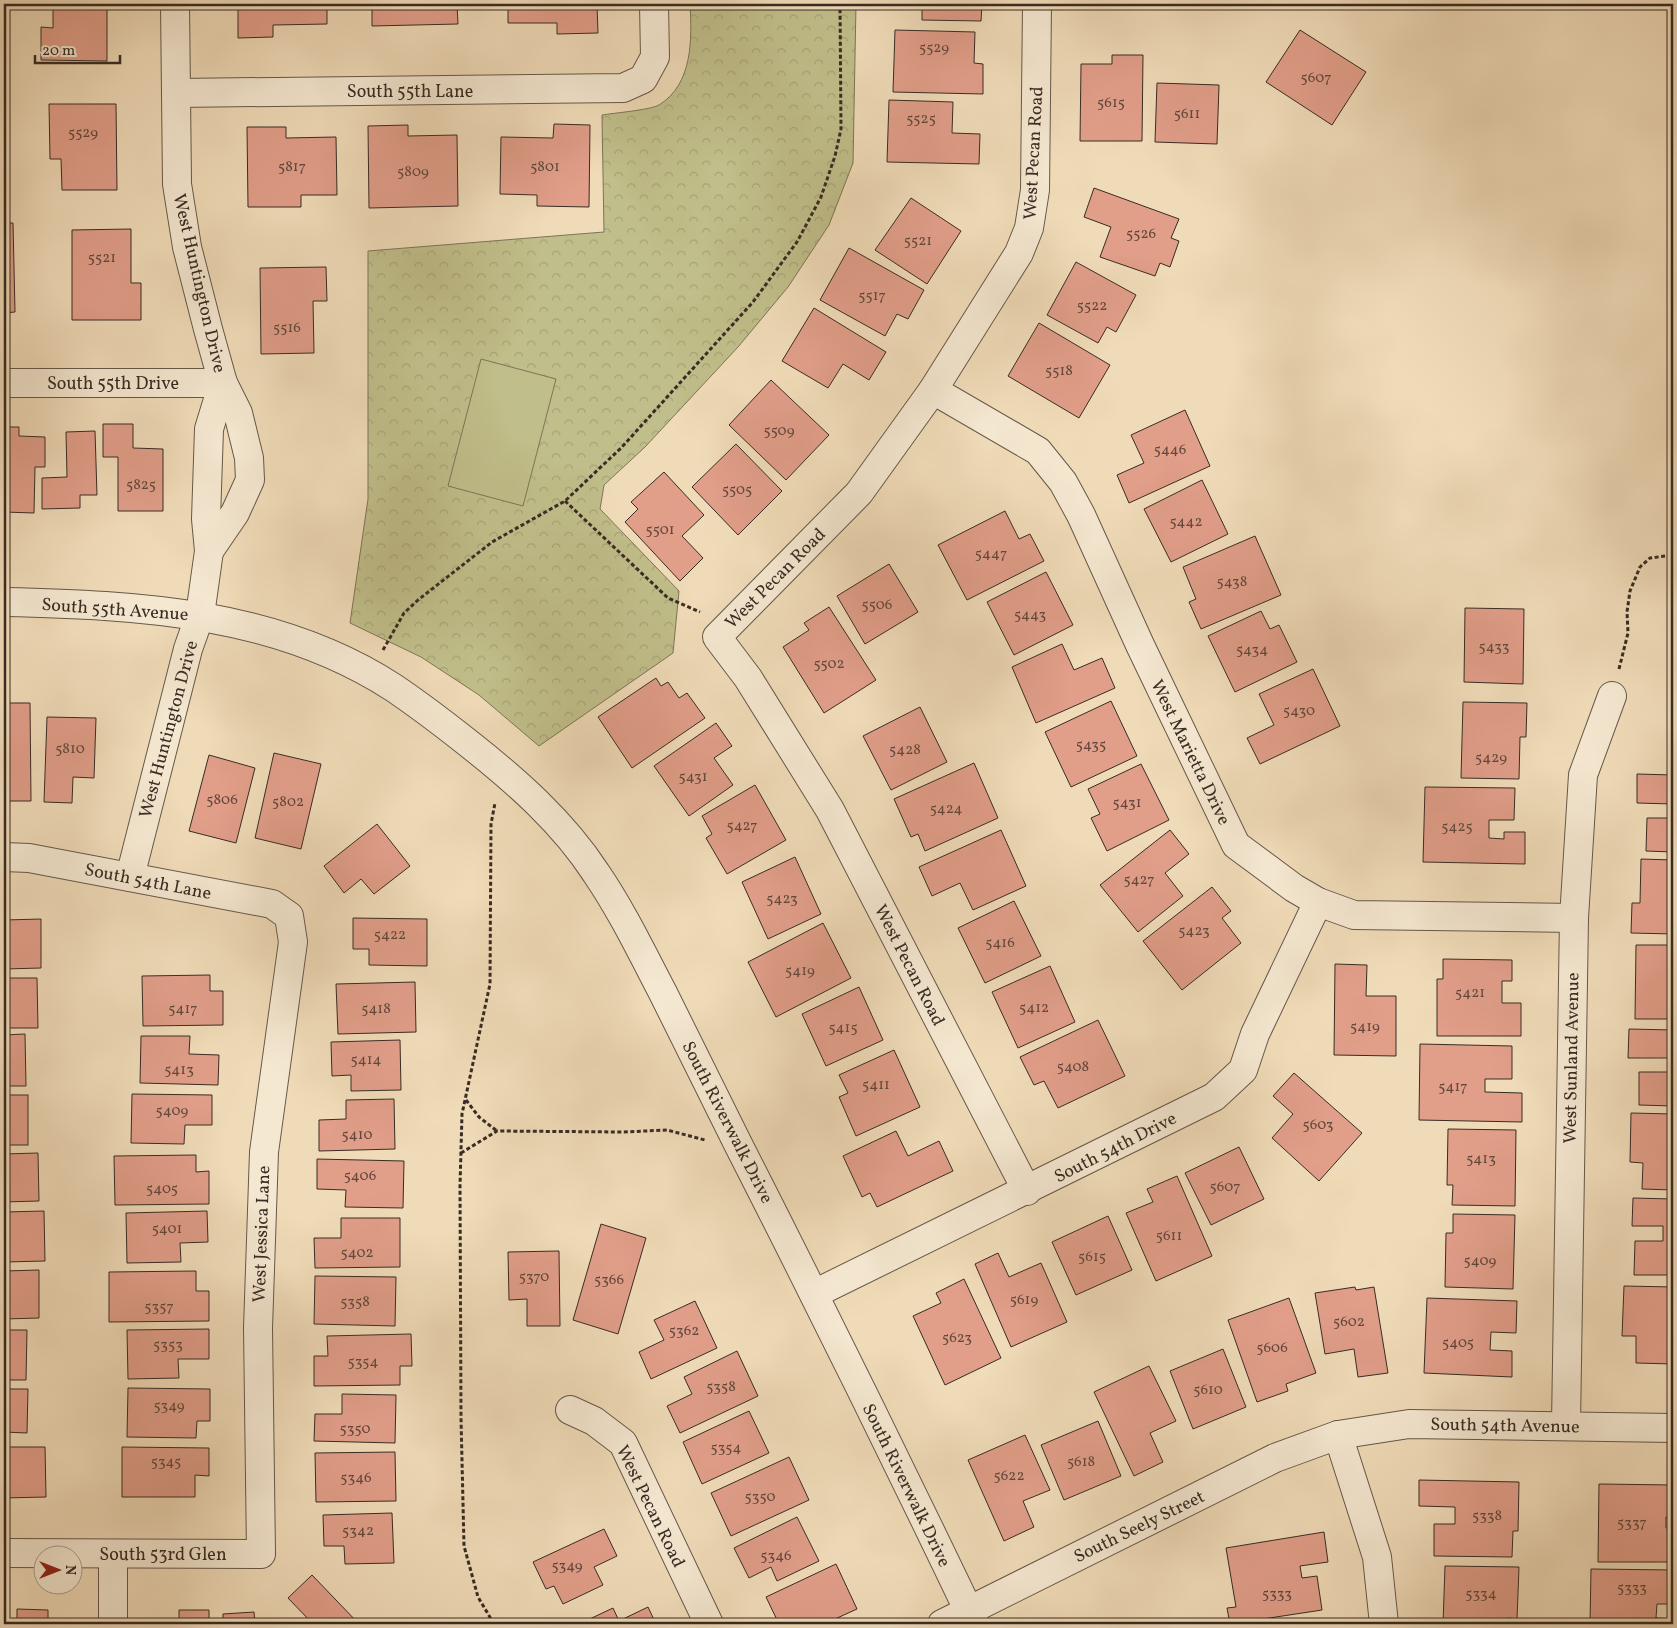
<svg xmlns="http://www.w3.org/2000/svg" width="1677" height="1628" viewBox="0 0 1677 1628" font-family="Vollkorn,serif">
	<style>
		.park { fill: url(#park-crowns); stroke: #7c7557 }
		.garden { fill: #c0be8a; stroke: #7c7557 }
		.building { fill: #e19e89; stroke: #382c24 }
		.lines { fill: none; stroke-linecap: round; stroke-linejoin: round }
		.minor-casing { stroke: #665849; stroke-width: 30 }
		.path { stroke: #382c24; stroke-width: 3; stroke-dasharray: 4 2.5; stroke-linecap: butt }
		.minor { stroke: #f5e8d1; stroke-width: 28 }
		.labels { text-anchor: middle; stroke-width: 5; stroke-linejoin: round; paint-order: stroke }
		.number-label { font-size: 15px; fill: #62483d }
		.street-label { font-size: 18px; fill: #382c24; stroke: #f5e8d1 }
	</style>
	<defs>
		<pattern id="park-crowns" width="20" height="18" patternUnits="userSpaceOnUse" patternTransform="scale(1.25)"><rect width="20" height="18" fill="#c0be8a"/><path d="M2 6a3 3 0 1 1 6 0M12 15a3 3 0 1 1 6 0" fill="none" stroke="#a6a377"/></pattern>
	</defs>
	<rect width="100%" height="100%" fill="#f0dbb8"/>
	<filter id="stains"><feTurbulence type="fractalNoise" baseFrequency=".004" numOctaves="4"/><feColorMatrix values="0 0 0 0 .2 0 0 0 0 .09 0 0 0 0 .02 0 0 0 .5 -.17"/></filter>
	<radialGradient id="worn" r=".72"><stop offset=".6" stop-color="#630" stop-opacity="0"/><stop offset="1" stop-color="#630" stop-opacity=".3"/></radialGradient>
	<path class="park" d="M 690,4 L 856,4 L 853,163 L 829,225 L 788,287 L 738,347 L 645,447 L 604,485 L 600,509 L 679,591 L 673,653 L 539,746 L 479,695 L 421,657 L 350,623 L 368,499 L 368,251 L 604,232 L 602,115 C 614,113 650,110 659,105 C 693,84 692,39 690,4 Z"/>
	<polygon class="garden" points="481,359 556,379 523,506 448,486"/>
	<g class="building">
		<polygon points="53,4 107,4 107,61 41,60 41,27 53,28"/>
		<polygon points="238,4 327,4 327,24 273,25 273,37 238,38"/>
		<polygon points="372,4 457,4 458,24 372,26"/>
		<polygon points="508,4 597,4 598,33 557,34 557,23 508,23"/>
		<polygon points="922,4 982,4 981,21 922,20"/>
		<polygon points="895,30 975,32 974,63 983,64 983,94 893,92"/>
		<polygon points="1300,30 1366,72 1332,125 1266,82"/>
		<polygon points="1112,55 1143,55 1142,141 1080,141 1081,64 1112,64"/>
		<polygon points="1157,83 1219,85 1217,144 1155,142"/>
		<polygon points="889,100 953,102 952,133 980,134 979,164 887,162"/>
		<polygon points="49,104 116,104 117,190 62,190 61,159 50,159"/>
		<polygon points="4,105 6,139 4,139"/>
		<polygon points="554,124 590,125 589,207 537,206 537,195 500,194 501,137 553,138"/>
		<polygon points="408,125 408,136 457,135 458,206 369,208 368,126"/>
		<polygon points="247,127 286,127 286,138 336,137 337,195 301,195 301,207 248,207"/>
		<polygon points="1094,188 1179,219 1171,238 1179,241 1170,267 1160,263 1155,276 1100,257 1111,227 1084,217"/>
		<polygon points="911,198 961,231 927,284 875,250"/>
		<polygon points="4,223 13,223 15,312 4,313"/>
		<polygon points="131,229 131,283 141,283 141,320 72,320 72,230"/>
		<polygon points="849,248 924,290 908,319 897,314 885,336 820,300"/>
		<polygon points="1076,262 1136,295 1116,332 1107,327 1098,343 1047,315"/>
		<polygon points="326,267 327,301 313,301 314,353 261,354 260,268"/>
		<polygon points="814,308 886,352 869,380 843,364 828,388 782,361"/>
		<polygon points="1039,323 1110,365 1079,418 1008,376"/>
		<polygon points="771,380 829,435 786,480 729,425"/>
		<polygon points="1185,410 1210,466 1129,503 1117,475 1144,463 1131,435"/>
		<polygon points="103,424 133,424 133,448 163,449 163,511 118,511 118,457 103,457"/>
		<polygon points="4,427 19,427 19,436 45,437 45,467 35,467 34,513 4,512"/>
		<polygon points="95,431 97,495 80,495 80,508 42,509 42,478 67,477 66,432"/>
		<polygon points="736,444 782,491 738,535 692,487"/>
		<polygon points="664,472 704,515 682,536 703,558 680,581 625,522 638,509 631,502"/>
		<polygon points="1202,480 1228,534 1171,562 1144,509"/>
		<polygon points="1005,511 1019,539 1030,534 1044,561 967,600 938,545"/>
		<polygon points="1255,536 1281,595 1201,629 1189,602 1196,599 1183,567"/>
		<polygon points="889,564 918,612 865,644 837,596"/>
		<polygon points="1046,572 1073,625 1014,655 987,602"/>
		<polygon points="829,607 876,680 824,713 783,647 809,630 804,623"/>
		<polygon points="1465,608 1524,609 1523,684 1464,682"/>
		<polygon points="1261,611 1270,629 1279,625 1297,662 1235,692 1208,636"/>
		<polygon points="1062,644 1074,670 1102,658 1115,688 1036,723 1012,667"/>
		<polygon points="1313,669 1340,726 1260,764 1247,738 1274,725 1259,694"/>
		<polygon points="656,678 661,686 668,682 679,698 687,693 705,718 632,768 598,717"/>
		<polygon points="1111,701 1137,756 1071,787 1045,732"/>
		<polygon points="1463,702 1527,703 1526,737 1520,737 1519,779 1461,778"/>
		<polygon points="4,703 30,703 31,801 4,801"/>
		<polygon points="920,707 947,762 891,790 863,736"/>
		<polygon points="47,717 96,718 94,778 73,777 72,803 44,802"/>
		<polygon points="716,723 732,746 714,758 733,785 689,816 654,766"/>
		<polygon points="274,753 321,764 301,849 255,838"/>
		<polygon points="209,755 255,768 236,843 189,831"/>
		<polygon points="974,763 998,818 925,851 918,834 911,837 894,799"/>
		<polygon points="1141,764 1169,820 1107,851 1091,818 1100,814 1088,789"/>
		<polygon points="1637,774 1673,775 1673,804 1637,803"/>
		<polygon points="755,785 786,840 727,874 706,838 712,834 702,816"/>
		<polygon points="1425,787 1515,788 1514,820 1489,820 1489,838 1504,839 1504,832 1525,832 1525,864 1423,862"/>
		<polygon points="1647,818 1673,818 1673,852 1646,851"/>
		<polygon points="377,824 410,866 374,894 361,879 344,893 324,866"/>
		<polygon points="1001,830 1026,886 973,910 960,883 932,896 919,867"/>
		<polygon points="1170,830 1189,854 1165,873 1183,896 1138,932 1100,885"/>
		<polygon points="795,857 821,914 768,939 742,882"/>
		<polygon points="1641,859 1673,860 1673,934 1631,933 1632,903 1640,903"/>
		<polygon points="1212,887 1231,911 1222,918 1241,943 1182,990 1143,941"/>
		<polygon points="1014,901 1041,956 985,983 958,928"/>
		<polygon points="353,918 427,919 427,966 369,965 369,949 353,949"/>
		<polygon points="41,919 41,968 4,969 4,920"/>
		<polygon points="823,923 851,978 776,1017 748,962"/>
		<polygon points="1636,945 1673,945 1673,1019 1635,1019"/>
		<polygon points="1443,959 1512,960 1512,981 1502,981 1502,1003 1521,1003 1521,1036 1437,1036 1437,979 1443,979"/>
		<polygon points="1335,964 1367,965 1366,996 1396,996 1396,1056 1334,1055"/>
		<polygon points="1050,966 1075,1022 1018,1048 992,992"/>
		<polygon points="210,975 210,991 223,991 223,1025 143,1026 142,976"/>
		<polygon points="4,978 37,978 38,1028 4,1028"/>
		<polygon points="415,982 416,1032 338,1034 336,984"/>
		<polygon points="859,987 883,1040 826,1066 802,1014"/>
		<polygon points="1098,1020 1125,1076 1058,1108 1044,1081 1034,1085 1020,1057"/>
		<polygon points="1629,1029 1673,1030 1673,1106 1639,1105 1639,1072 1668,1072 1668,1058 1628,1058"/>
		<polygon points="25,1034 26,1086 4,1086 4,1035"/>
		<polygon points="141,1036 190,1036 189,1054 219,1055 218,1085 140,1083"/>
		<polygon points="400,1040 401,1090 351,1091 351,1075 332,1076 331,1042"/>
		<polygon points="1420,1044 1512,1046 1512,1079 1485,1079 1485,1092 1522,1093 1522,1122 1419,1120"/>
		<polygon points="894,1050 920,1107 856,1136 839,1097 848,1093 839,1075"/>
		<polygon points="1294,1073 1362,1133 1319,1181 1272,1138 1293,1114 1273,1096"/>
		<polygon points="132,1094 212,1095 212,1125 185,1125 184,1144 131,1143"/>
		<rect x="4" y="1095" width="24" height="50"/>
		<polygon points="394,1099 395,1149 319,1151 319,1120 346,1119 346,1100"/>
		<polygon points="1631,1113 1673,1114 1673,1190 1642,1189 1643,1163 1630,1162"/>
		<polygon points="1448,1129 1516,1130 1515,1206 1452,1205 1453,1185 1447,1185"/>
		<polygon points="896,1131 908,1156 939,1141 953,1171 877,1207 870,1193 862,1197 843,1156"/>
		<polygon points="1239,1147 1264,1199 1211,1225 1185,1173"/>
		<polygon points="38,1153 39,1201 4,1202 4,1154"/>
		<polygon points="196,1155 196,1172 209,1171 209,1204 115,1205 114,1156"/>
		<polygon points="317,1159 404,1161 403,1208 345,1207 346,1190 317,1189"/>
		<polygon points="1177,1176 1212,1256 1156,1281 1126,1213 1153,1202 1147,1189"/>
		<polygon points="1633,1198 1673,1199 1673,1275 1634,1275 1635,1241 1663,1241 1663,1226 1632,1226"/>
		<polygon points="44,1211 45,1261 4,1262 4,1212"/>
		<polygon points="207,1211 208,1242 180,1243 181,1262 127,1263 126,1213"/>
		<polygon points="1453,1214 1515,1215 1513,1289 1445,1287 1446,1233 1453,1233"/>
		<polygon points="1108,1216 1132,1270 1076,1295 1052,1242"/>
		<polygon points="341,1218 400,1218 400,1267 315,1268 314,1238 341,1238"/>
		<polygon points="601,1224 646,1238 618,1334 573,1320"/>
		<polygon points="559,1251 560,1326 527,1326 527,1299 509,1300 508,1252"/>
		<polygon points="998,1253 1009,1277 1041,1263 1067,1322 1011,1347 975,1264"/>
		<polygon points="39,1270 39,1318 4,1319 4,1271"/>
		<polygon points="196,1271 196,1291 209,1291 209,1321 109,1322 109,1272"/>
		<polygon points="315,1276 396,1277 395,1326 314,1324"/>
		<polygon points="964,1279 1001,1358 945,1385 913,1316 941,1303 936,1293"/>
		<polygon points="1624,1286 1673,1287 1673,1364 1636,1363 1636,1336 1622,1336"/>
		<polygon points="1355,1287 1356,1290 1374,1287 1388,1373 1358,1377 1354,1349 1325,1354 1315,1293"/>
		<polygon points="1289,1298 1316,1373 1286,1384 1288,1391 1257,1402 1228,1320"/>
		<polygon points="1427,1298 1517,1301 1516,1333 1491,1332 1490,1350 1512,1351 1512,1377 1424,1373"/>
		<polygon points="695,1301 717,1348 651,1379 639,1352 664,1340 654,1320"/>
		<polygon points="209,1329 209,1359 178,1359 179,1378 128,1379 127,1330"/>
		<polygon points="4,1330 27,1330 26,1380 4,1380"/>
		<polygon points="411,1334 412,1366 400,1366 400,1385 314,1386 314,1356 328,1356 327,1336"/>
		<polygon points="1223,1349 1246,1407 1193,1429 1170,1371"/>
		<polygon points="737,1351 758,1396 680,1433 667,1406 692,1394 684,1377"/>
		<polygon points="1149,1366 1176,1421 1150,1433 1163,1462 1134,1476 1094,1392"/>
		<polygon points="128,1388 210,1389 210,1421 197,1421 196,1438 127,1437"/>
		<polygon points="4,1389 28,1389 27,1433 4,1432"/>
		<polygon points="342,1394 396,1395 395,1443 314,1441 315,1414 342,1414"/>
		<polygon points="749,1411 769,1453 702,1484 683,1442"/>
		<polygon points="1098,1421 1121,1476 1064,1500 1041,1445"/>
		<polygon points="1025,1435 1050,1490 1023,1501 1034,1527 1004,1541 968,1460"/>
		<polygon points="4,1447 45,1447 46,1497 4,1498"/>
		<polygon points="122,1447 209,1448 209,1476 195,1475 195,1497 122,1497"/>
		<polygon points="395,1452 396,1501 316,1502 315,1453"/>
		<polygon points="789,1457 809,1500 731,1536 711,1493"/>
		<polygon points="1419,1480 1519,1482 1518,1531 1513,1531 1512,1557 1434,1556 1434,1524 1455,1524 1455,1507 1419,1506"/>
		<polygon points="1599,1484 1673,1485 1673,1517 1666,1517 1666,1528 1673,1528 1673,1562 1598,1562"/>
		<polygon points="392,1513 394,1563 345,1564 344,1546 324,1546 323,1515"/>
		<polygon points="797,1517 819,1561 777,1581 771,1567 749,1578 734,1548"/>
		<polygon points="604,1529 617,1556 594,1567 603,1585 563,1604 554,1586 546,1589 533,1562"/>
		<polygon points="1324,1532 1328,1562 1300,1566 1302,1578 1317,1576 1322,1610 1230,1624 1227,1608 1236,1607 1226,1548"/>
		<polygon points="836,1564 857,1609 824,1624 779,1624 766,1597"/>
		<polygon points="1445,1566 1519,1567 1517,1619 1508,1618 1508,1624 1443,1624"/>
		<polygon points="1591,1569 1673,1570 1673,1604 1657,1604 1656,1618 1673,1619 1673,1624 1590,1624"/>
		<polygon points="312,1575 359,1624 311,1624 312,1623 288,1598"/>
		<polygon points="4,1607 7,1607 8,1624 4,1624"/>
		<polygon points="648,1607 656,1624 579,1624 613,1608 619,1621"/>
		<polygon points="17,1609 48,1610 48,1624 17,1624"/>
		<polygon points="179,1610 209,1610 209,1624 160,1624 179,1623"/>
		<polygon points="254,1612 255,1624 223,1624 223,1614"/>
	</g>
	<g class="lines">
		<defs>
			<g id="minor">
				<polyline points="175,4 177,184 187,247 208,329 223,383 238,413 249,458 250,480 235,513 209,551"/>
				<polyline points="176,93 623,88 643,79 655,57 654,4"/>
				<polyline points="4,383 223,383"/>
				<polyline points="933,390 1038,451 1063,482 1081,515 1140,645 1236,845 1294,888 1318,902 1354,915 1574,918"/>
				<path d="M 4,602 C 139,605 277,612 394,688 C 419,705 444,724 468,743 C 515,780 563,822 596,873 C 622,911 642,953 663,993 C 688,1044 713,1094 738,1144 C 819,1303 898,1463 975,1624"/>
				<polyline points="4,857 29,858 272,904 289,916 293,942 264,1152 258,1328 261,1554 4,1553"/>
				<polyline points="130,877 188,649 200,615 209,551 206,519 209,429 223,383"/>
				<polyline points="1027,1191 830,810 748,678 717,637 859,493 933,390 1019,253 1029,228 1035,190 1037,4"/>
				<polyline points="814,1294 1214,1097 1243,1070 1255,1034 1318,902"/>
				<polyline points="570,1410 594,1421 623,1443 709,1624"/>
				<polyline points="1566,1425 1574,918 1583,775 1612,696"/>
				<polyline points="1338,1435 1377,1557 1384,1624"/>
				<polyline points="113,1554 113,1624"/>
				<polyline points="942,1624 1275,1458 1338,1435 1409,1424 1673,1428"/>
			</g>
		</defs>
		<use href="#minor" class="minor-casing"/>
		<g class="path">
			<polyline points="565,501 668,598 700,612"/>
			<polyline points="383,650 404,613 418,600 492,542 565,501 622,447 753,302 797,242 821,197 835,156 841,129 840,4"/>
			<polyline points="1619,669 1628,633 1627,612 1630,591 1640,567 1650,558 1673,555"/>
			<polyline points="466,1100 479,1117 497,1131"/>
			<polyline points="461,1153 497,1131 624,1132 667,1130 705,1140"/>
			<polyline points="494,1624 478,1597 464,1546 461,1418 460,1186 462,1114 490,984 491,824 495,803"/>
		</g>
		<use href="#minor" class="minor"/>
	</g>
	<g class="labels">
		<g class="number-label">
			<text x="934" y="52">5529</text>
			<text x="1316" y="82">5607</text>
			<text x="1111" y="107">5615</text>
			<text x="1187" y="118">5611</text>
			<text x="921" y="123">5525</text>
			<text x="83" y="137">5529</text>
			<text x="292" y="171">5817</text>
			<text x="545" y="171">5801</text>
			<text x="413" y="176">5809</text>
			<text x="1141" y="238">5526</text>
			<text x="918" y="245">5521</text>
			<text x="102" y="262">5521</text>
			<text x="872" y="300">5517</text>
			<text x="1092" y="310">5522</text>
			<text x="287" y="332">5516</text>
			<text x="1059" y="375">5518</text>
			<text x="779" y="435">5509</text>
			<text x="1170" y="454">5446</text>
			<text x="141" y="489">5825</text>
			<text x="737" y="494">5505</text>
			<text x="1186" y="526">5442</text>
			<text x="660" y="534">5501</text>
			<text x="991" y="558">5447</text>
			<text x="1232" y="586">5438</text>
			<text x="877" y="609">5506</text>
			<text x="1030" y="619">5443</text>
			<text x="1494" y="651">5433</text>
			<text x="1252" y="654">5434</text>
			<text x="829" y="668">5502</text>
			<text x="1299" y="715">5430</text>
			<text x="1091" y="749">5435</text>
			<text x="70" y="753">5810</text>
			<text x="905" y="754">5428</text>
			<text x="1491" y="762">5429</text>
			<text x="693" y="781">5431</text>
			<text x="222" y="804">5806</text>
			<text x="288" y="806">5802</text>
			<text x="1127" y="807">5431</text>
			<text x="946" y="813">5424</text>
			<text x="742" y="830">5427</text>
			<text x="1457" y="831">5425</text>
			<text x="1139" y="884">5427</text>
			<text x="782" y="903">5423</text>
			<text x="1194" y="935">5423</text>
			<text x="390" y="939">5422</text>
			<text x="1000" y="947">5416</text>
			<text x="800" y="975">5419</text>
			<text x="1470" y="997">5421</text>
			<text x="1034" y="1012">5412</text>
			<text x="183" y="1013">5417</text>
			<text x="376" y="1013">5418</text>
			<text x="1365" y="1031">5419</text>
			<text x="843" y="1032">5415</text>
			<text x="366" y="1064">5414</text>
			<text x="1073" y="1071">5408</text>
			<text x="179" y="1074">5413</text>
			<text x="876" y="1089">5411</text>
			<text x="1453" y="1091">5417</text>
			<text x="172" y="1115">5409</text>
			<text x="1318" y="1129">5603</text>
			<text x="357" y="1139">5410</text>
			<text x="1481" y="1163">5413</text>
			<text x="360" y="1180">5406</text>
			<text x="1225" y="1191">5607</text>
			<text x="162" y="1193">5405</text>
			<text x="167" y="1233">5401</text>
			<text x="1169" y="1240">5611</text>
			<text x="357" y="1257">5402</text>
			<text x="1092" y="1261">5615</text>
			<text x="1480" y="1265">5409</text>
			<text x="534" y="1281">5370</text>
			<text x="609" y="1284">5366</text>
			<text x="1024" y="1304">5619</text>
			<text x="355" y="1306">5358</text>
			<text x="159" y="1311">5357</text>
			<text x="1349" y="1326">5602</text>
			<text x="684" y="1335">5362</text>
			<text x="957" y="1342">5623</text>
			<text x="1458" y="1347">5405</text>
			<text x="168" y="1349">5353</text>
			<text x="1272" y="1352">5606</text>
			<text x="363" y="1366">5354</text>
			<text x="721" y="1391">5358</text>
			<text x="1208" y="1394">5610</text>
			<text x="169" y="1410">5349</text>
			<text x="355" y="1433">5350</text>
			<text x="726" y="1452">5354</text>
			<text x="166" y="1466">5345</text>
			<text x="1081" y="1466">5618</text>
			<text x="1009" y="1480">5622</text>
			<text x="356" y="1482">5346</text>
			<text x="760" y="1501">5350</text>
			<text x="1487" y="1520">5338</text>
			<text x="1632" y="1527">5337</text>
			<text x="358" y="1535">5342</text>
			<text x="776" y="1560">5346</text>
			<text x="567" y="1570">5349</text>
			<text x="1632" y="1592">5333</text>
			<text x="1277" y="1598">5333</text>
			<text x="1481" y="1598">5334</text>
		</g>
		<g class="street-label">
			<text x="410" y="97">South 55th Lane</text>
			<text transform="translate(1033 153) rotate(-87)" y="6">West Pecan Road</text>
			<text transform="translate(200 283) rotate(77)" y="6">West Huntington Drive</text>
			<text x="113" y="389">South 55th Drive</text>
			<text transform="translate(775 578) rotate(-45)" y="6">West Pecan Road</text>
			<text transform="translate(115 609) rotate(4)" y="6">South 55th Avenue</text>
			<text transform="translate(168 729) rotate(-75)" y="6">West Huntington Drive</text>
			<text transform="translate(1191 752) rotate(64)" y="6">West Marietta Drive</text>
			<text transform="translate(148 881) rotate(11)" y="6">South 54th Lane</text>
			<text transform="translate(910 965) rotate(63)" y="6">West Pecan Road</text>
			<text transform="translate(1571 1058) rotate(-89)" y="6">West Sunland Avenue</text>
			<text transform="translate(728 1122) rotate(63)" y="6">South Riverwalk Drive</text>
			<text transform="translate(1115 1147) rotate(-27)" y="6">South 54th Drive</text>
			<text transform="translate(261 1234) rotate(-88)" y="6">West Jessica Lane</text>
			<text transform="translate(1505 1425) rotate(1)" y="6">South 54th Avenue</text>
			<text transform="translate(907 1485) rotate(64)" y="6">South Riverwalk Drive</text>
			<text transform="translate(651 1506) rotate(64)" y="6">West Pecan Road</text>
			<text transform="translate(1139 1526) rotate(-26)" y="6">South Seely Street</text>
			<text x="163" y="1560">South 53rd Glen</text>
		</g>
	</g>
	<rect width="1677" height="1628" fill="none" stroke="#f0dbb8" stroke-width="20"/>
	<rect x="5" y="5" width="1667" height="1618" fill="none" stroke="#382c24" stroke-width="2.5"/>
	<rect x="10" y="10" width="1657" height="1608" fill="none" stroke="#382c24"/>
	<g transform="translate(58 1570) rotate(90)"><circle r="24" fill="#f5e8d1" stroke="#a99d8c"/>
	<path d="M0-4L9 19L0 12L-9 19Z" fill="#8f2418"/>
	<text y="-8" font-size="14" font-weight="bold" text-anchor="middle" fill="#382c24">N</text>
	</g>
	<path d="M35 55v8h85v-8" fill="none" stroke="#382c24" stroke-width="2.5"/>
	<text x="42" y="55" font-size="15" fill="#382c24" stroke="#f5e8d1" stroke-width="4" paint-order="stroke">20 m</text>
	<rect width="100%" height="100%" filter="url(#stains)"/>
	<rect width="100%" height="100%" fill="url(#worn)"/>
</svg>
